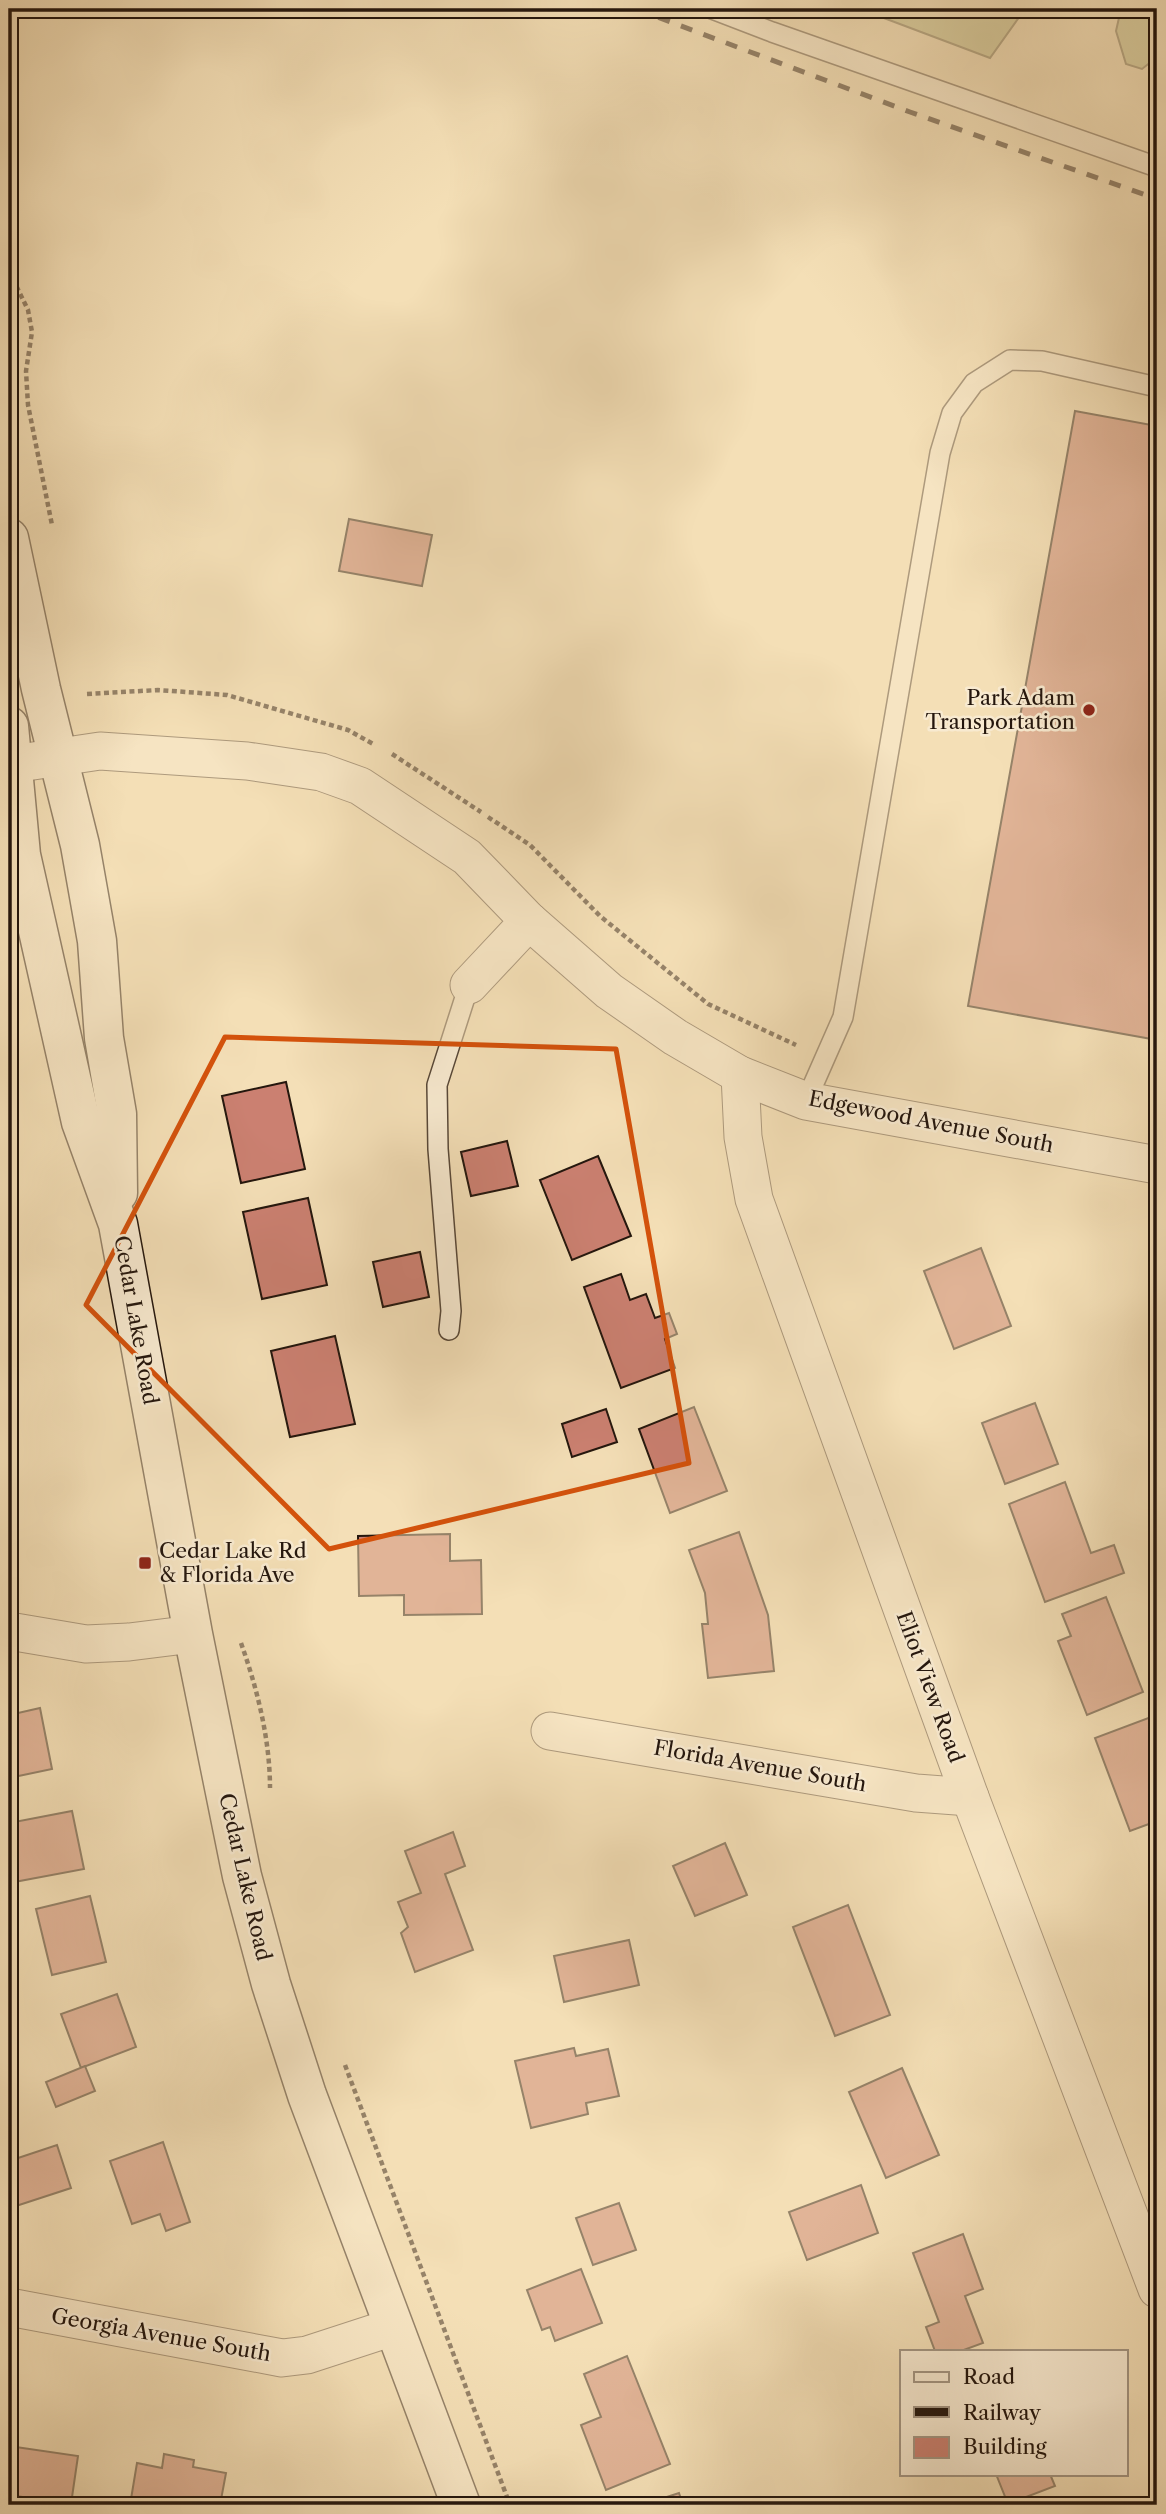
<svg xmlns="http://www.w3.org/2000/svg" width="1166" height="2514" viewBox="0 0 1166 2514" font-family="'Libre Caslon Text',serif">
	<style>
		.green { fill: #c2c08a; stroke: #736b4c; stroke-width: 2 }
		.building { fill: #cb8071; stroke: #24160d; stroke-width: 2 }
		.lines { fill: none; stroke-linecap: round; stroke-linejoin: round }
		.lane-casing { stroke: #584838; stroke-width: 22 }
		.street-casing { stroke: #584838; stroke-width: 39 }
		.secondary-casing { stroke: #24160d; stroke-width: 41 }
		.path { stroke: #24160d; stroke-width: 4.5; stroke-dasharray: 5 3.5; stroke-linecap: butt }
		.lane { stroke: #f8ead0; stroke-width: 19 }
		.street { stroke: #f8ead0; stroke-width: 37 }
		.secondary { stroke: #f8ead0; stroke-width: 38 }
		.rail { stroke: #24160d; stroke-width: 5; stroke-dasharray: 12 12; stroke-linecap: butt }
		.marked { fill: none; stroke: #d4520c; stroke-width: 5; stroke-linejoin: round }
		.poi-dot { fill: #8f2418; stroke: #f8ead0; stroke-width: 2.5 }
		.labels { text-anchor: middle; stroke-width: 5; stroke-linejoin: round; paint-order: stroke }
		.poi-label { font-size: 21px; fill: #24160d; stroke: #f8ead0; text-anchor: end }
		.street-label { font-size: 21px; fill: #24160d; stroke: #f8ead0 }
	</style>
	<rect width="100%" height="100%" fill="#f4dfb7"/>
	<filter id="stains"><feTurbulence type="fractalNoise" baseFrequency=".00286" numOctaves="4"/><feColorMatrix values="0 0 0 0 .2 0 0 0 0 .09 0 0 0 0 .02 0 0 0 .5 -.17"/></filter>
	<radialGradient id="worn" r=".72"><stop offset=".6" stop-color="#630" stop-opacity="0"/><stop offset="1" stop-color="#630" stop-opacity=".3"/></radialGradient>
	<g class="green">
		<polygon points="860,9 1025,9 990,58"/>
		<polygon points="1121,9 1157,9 1157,57 1142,69 1126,64 1116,31"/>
	</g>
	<g class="building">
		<polygon points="1075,411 1157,426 1157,1040 968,1006"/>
		<polygon points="349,519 432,535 422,586 339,571"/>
		<polygon points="286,1082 305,1169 241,1183 222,1096"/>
		<polygon points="507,1141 518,1186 471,1196 461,1152"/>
		<polygon points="598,1156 631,1236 572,1260 540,1180"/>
		<polygon points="308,1198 327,1285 262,1299 243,1212"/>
		<polygon points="981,1248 1011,1326 954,1349 924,1271"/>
		<polygon points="420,1252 429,1297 383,1307 373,1262"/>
		<polygon points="621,1274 630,1300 646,1294 655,1318 669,1313 677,1334 665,1339 675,1368 621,1388 584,1287"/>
		<polygon points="335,1336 355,1424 290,1437 271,1351"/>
		<polygon points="1035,1403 1058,1464 1005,1484 982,1423"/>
		<polygon points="694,1407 727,1491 670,1513 639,1429"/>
		<polygon points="606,1409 617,1442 572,1457 562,1424"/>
		<polygon points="9,1455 16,1496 9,1500"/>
		<polygon points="1065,1482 1091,1553 1114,1545 1124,1573 1045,1602 1009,1504"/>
		<polygon points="739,1532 768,1615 774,1671 708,1678 702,1624 708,1624 705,1593 689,1550"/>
		<polygon points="450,1534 450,1561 481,1560 482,1614 404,1615 404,1595 359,1596 358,1536"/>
		<polygon points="1106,1597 1143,1692 1087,1715 1058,1641 1071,1636 1062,1614"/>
		<polygon points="40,1708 52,1769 9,1778 9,1715"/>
		<polygon points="1151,1717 1157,1734 1157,1821 1130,1831 1095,1738"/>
		<polygon points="72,1811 84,1869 9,1883 9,1823"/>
		<polygon points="453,1832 465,1866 445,1874 473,1950 415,1972 401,1933 408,1927 398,1902 421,1893 405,1851"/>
		<polygon points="725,1843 747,1895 695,1916 673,1866"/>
		<polygon points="90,1896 106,1962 52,1975 36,1909"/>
		<polygon points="848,1905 890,2015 835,2036 793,1927"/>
		<polygon points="629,1940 639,1985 564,2002 554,1956"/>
		<polygon points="117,1994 136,2047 81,2068 61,2014"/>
		<polygon points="574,2048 576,2056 608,2049 619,2096 586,2103 588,2114 531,2128 515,2061"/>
		<polygon points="85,2066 95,2091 56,2107 46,2082"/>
		<polygon points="902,2068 939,2155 886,2178 849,2092"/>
		<polygon points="163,2142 190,2222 166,2231 160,2214 132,2224 110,2161"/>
		<polygon points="57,2145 71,2188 13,2207 9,2196 9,2161"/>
		<polygon points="861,2185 878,2233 807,2260 789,2212"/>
		<polygon points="619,2203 636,2250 593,2265 576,2218"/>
		<polygon points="963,2234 983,2289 965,2296 983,2343 961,2351 935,2351 926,2327 939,2322 913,2253"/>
		<polygon points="581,2269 602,2323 555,2341 550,2327 542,2330 527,2290"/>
		<polygon points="627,2356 670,2464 606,2490 581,2425 601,2417 584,2374"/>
		<polygon points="9,2446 78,2456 71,2504 9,2495"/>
		<polygon points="164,2454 194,2460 193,2467 226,2473 220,2505 130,2505 137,2463 162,2468"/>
		<polygon points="996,2474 1050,2474 1055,2486 1008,2504"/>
		<polygon points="679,2493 683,2505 642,2505"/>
	</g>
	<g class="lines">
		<defs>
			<g id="lane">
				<polyline points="712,9 772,32 1157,167"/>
				<polyline points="806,1101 843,1017 940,453 952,413 974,383 1010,360 1042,361 1157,387"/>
				<polyline points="449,1330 451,1311 438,1149 437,1085 469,985"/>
			</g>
			<g id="street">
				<polyline points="13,764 100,751 247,761 321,772 360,786 467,857 529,921 609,991 675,1037 740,1075 806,1101 1157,1165"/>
				<polyline points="469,985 529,921"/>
				<polyline points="740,1075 743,1137 754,1199 970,1797 1157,2289"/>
				<polyline points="9,1631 86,1644 129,1642 193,1634"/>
				<polyline points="550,1731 916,1793 970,1797"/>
				<polyline points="9,2307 282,2358 307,2355 393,2327"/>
			</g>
			<g id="secondary">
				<polyline points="9,538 41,689 80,845 97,941 104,1038 117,1114 118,1193"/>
				<polyline points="9,726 21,855 81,1122 118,1224 193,1634 242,1876 271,1984 307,2095 461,2505"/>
			</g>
		</defs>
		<use href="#lane" class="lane-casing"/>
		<use href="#street" class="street-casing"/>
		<use href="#secondary" class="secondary-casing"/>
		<g class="path">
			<polyline points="9,271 28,310 32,332 26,371 28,405 52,525"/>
			<polyline points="87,694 158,690 227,695 348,730 375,745"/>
			<polyline points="392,754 481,812"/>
			<polyline points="488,817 530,845 600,916 708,1004 796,1045"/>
			<path d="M 241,1643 C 257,1688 270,1739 270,1788"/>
			<polyline points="345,2065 510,2505"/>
		</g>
		<use href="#lane" class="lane"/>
		<use href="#street" class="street"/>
		<use href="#secondary" class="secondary"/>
		<polyline class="rail" points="636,9 910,112 1157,199"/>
	</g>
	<path d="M0 0H1166V2514H0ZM 225,1037 L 616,1049 L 689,1463 L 329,1549 L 86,1305 Z" fill="#f4dfb7" fill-opacity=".55" fill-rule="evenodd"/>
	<path class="marked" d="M 225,1037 L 616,1049 L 689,1463 L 329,1549 L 86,1305 Z"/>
	<g class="poi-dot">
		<circle cx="1089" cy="710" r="7"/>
		<rect x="138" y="1556" width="14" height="14" rx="3.5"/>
	</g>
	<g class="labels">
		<g class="poi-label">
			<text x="1075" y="705">Park Adam<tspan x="1075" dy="24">Transportation</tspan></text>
			<text x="159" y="1558" text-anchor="start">Cedar Lake Rd<tspan x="159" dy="24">&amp; Florida Ave</tspan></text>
		</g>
		<g class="street-label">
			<text transform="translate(931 1122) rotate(11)" y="7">Edgewood Avenue South</text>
			<text transform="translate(136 1320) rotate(80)" y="7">Cedar Lake Road</text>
			<text transform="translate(930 1687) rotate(70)" y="7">Eliot View Road</text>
			<text transform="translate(760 1766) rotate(10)" y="7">Florida Avenue South</text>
			<text transform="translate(245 1877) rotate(77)" y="7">Cedar Lake Road</text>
			<text transform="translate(161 2335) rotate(10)" y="7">Georgia Avenue South</text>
		</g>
	</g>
	<rect width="1166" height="2514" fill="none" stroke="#f4dfb7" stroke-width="35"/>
	<rect x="10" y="10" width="1145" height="2493" fill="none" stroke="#24160d" stroke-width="3.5"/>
	<rect x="18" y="18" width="1131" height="2479" fill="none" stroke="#24160d" stroke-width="2"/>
	<rect x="900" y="2350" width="228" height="126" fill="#f8ead0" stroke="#a39582" stroke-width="2"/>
	<rect x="914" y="2372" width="35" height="10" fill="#f8ead0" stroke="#a39582" stroke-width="2"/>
	<text x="963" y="2384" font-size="21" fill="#24160d">Road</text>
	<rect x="914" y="2407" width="35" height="10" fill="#24160d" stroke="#a39582" stroke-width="2"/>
	<text x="963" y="2420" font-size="21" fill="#24160d">Railway</text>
	<rect x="914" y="2437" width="35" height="21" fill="#cb8071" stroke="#a39582" stroke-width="2"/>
	<text x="963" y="2454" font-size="21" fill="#24160d">Building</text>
	<rect width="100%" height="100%" filter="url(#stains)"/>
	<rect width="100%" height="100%" fill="url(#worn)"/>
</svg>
